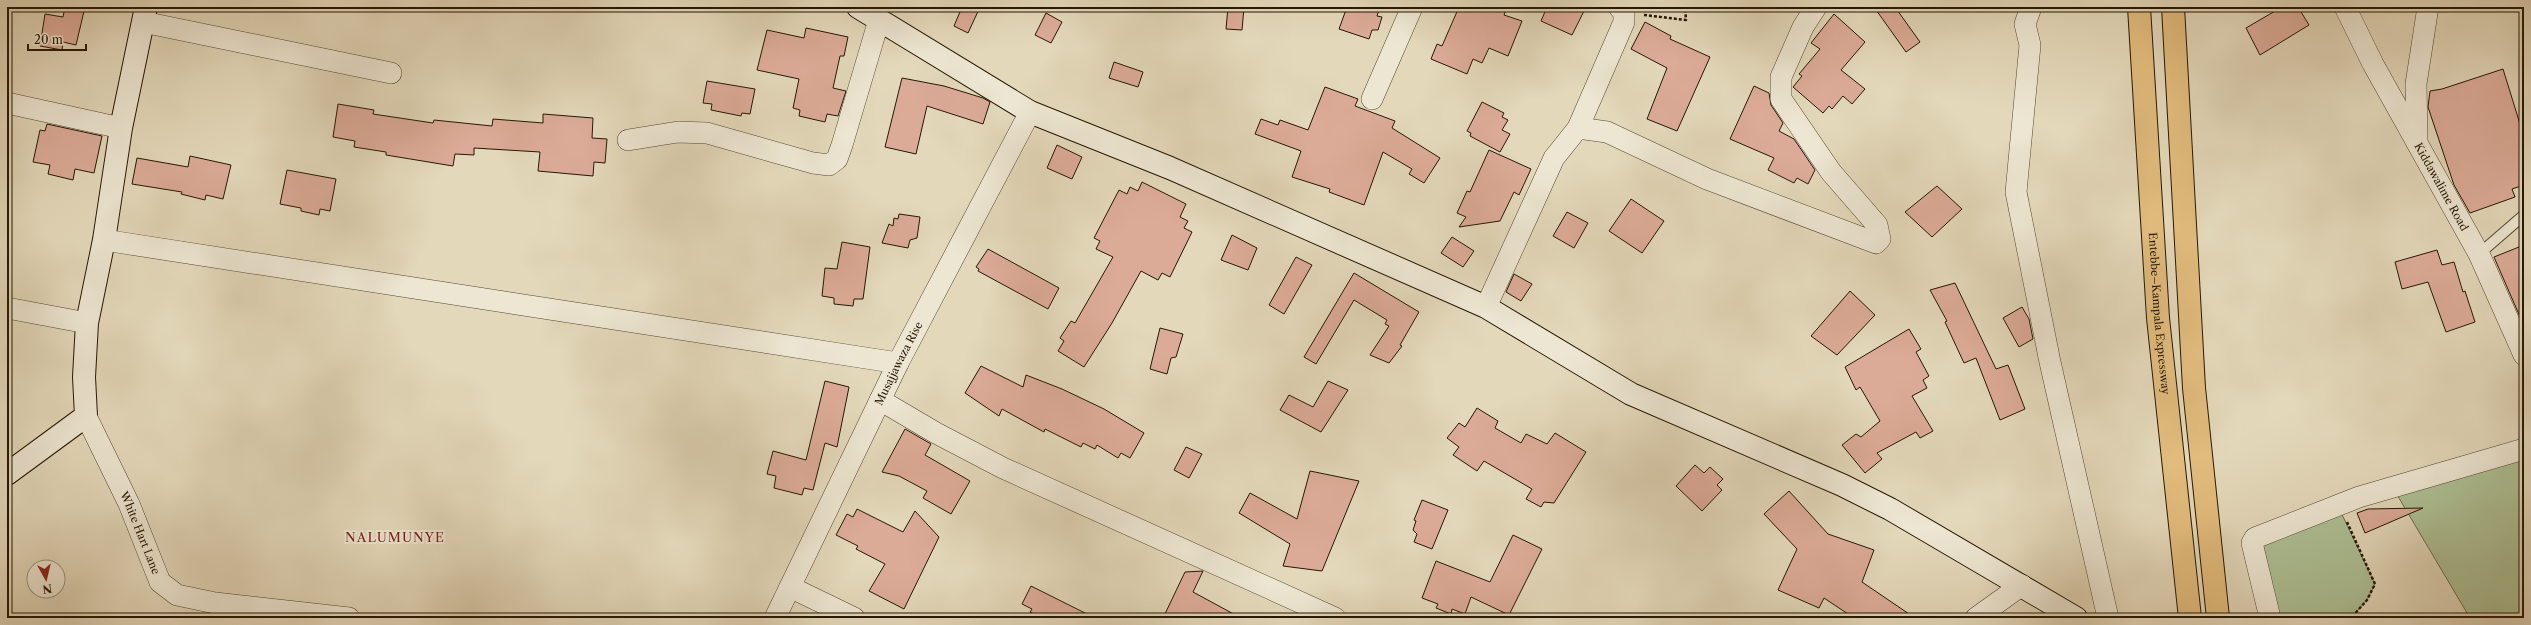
<svg xmlns="http://www.w3.org/2000/svg" width="2531" height="625" viewBox="0 0 2531 625" font-family="'Libre Caslon Text',serif">
	<style>
		.green { fill: #adc095; stroke: #696c4c }
		.building { fill: #dcab98; stroke: #251703 }
		.lines { fill: none; stroke-linecap: round; stroke-linejoin: round }
		.lane-casing { stroke: #544731; stroke-width: 12 }
		.street-casing { stroke: #544731; stroke-width: 22 }
		.secondary-casing { stroke: #251703; stroke-width: 24 }
		.highway-casing { stroke: #251703; stroke-width: 24 }
		.path { stroke: #251703; stroke-width: 2.5; stroke-dasharray: 3 2; stroke-linecap: butt }
		.lane { stroke: #ede6d2; stroke-width: 10 }
		.street { stroke: #ede6d2; stroke-width: 21 }
		.secondary { stroke: #ede6d2; stroke-width: 22 }
		.highway { stroke: #e2bc7d; stroke-width: 22 }
		.labels { text-anchor: middle; stroke-width: 4; stroke-linejoin: round; paint-order: stroke }
		.street-label { font-size: 11px; fill: #251703; stroke: #ede6d2 }
		.quarter-label { font-size: 13px; letter-spacing: 1px; fill: #7a1f14; stroke: #ede6d2 }
	</style>
	<rect width="100%" height="100%" fill="#e3d8ba"/>
	<filter id="stains"><feTurbulence type="fractalNoise" baseFrequency=".005" numOctaves="4"/><feColorMatrix values="0 0 0 0 .2 0 0 0 0 .09 0 0 0 0 .02 0 0 0 .5 -.17"/></filter>
	<radialGradient id="worn" r=".72"><stop offset=".6" stop-color="#630" stop-opacity="0"/><stop offset="1" stop-color="#630" stop-opacity=".3"/></radialGradient>
	<g class="green">
		<polygon points="2524,455 2524,618 2470,618 2396,493"/>
		<polygon points="2338,506 2375,584 2367,600 2351,618 2274,618 2254,541"/>
	</g>
	<g class="building">
		<polygon points="65,7 85,7 76,45 63,42 62,50 40,46 45,14 63,17"/>
		<polygon points="962,7 980,7 968,33 954,26"/>
		<polygon points="1228,7 1244,7 1242,30 1226,29"/>
		<polygon points="1347,7 1380,7 1377,16 1382,17 1378,30 1372,30 1369,39 1339,29"/>
		<polygon points="1459,7 1507,7 1504,15 1522,21 1508,56 1489,48 1482,63 1473,59 1467,74 1431,59 1437,44 1442,46"/>
		<polygon points="1547,7 1575,7 1584,11 1572,35 1541,21"/>
		<polygon points="1874,7 1895,7 1920,42 1906,52"/>
		<polygon points="2282,7 2298,7 2309,25 2260,55 2246,28"/>
		<polygon points="1046,13 1062,22 1051,43 1035,35"/>
		<polygon points="1834,14 1865,42 1841,70 1865,89 1852,104 1843,96 1832,109 1829,106 1823,113 1793,87 1802,76 1799,74 1820,49 1811,43"/>
		<polygon points="1645,22 1671,36 1670,39 1710,57 1677,131 1647,119 1667,68 1631,49"/>
		<polygon points="806,28 848,37 844,56 840,56 833,88 846,91 838,116 827,114 825,122 799,116 800,110 793,108 799,79 757,70 767,30 804,38"/>
		<polygon points="1114,62 1143,72 1138,87 1109,78"/>
		<polygon points="2503,69 2524,137 2524,185 2512,189 2515,197 2470,213 2454,185 2428,107 2430,91 2442,89"/>
		<polygon points="902,78 944,86 983,98 990,102 983,124 927,106 916,154 885,147"/>
		<polygon points="707,81 755,89 750,114 742,113 741,116 711,110 712,104 703,103"/>
		<polygon points="1754,86 1769,93 1771,105 1783,123 1779,131 1794,139 1815,170 1808,184 1797,178 1794,183 1768,170 1774,158 1730,139"/>
		<polygon points="1325,87 1358,99 1355,106 1395,121 1392,128 1440,158 1424,183 1409,174 1412,169 1383,152 1364,205 1329,192 1330,189 1292,177 1301,151 1255,134 1261,119 1278,125 1280,120 1308,130"/>
		<polygon points="1482,102 1504,113 1502,117 1508,120 1502,130 1510,134 1500,152 1470,136 1471,133 1467,131"/>
		<polygon points="338,104 374,110 373,114 433,123 434,120 492,126 493,119 543,123 543,114 593,118 592,138 607,139 605,163 594,162 593,176 538,171 540,152 474,148 474,155 455,154 453,166 386,155 386,152 354,147 355,141 333,137"/>
		<polygon points="47,124 102,136 94,173 75,169 73,180 48,174 50,165 33,162 40,130 45,131"/>
		<polygon points="1057,145 1082,157 1072,179 1047,168"/>
		<polygon points="1489,150 1531,169 1519,195 1514,192 1500,221 1459,227 1466,217 1457,213 1467,191 1470,192"/>
		<polygon points="190,156 231,165 223,199 206,195 205,200 181,194 182,192 132,184 137,158 188,167"/>
		<polygon points="287,170 336,179 330,211 320,209 319,215 301,211 301,208 280,204"/>
		<polygon points="1142,182 1186,204 1180,217 1188,221 1184,228 1192,232 1170,277 1162,273 1158,280 1141,271 1112,323 1084,367 1058,351 1064,341 1060,338 1071,321 1075,323 1113,257 1096,249 1100,241 1094,238 1119,190 1127,194 1130,187 1138,191"/>
		<polygon points="1937,186 1962,209 1932,237 1905,212"/>
		<polygon points="1631,199 1664,221 1642,253 1609,231"/>
		<polygon points="1567,212 1588,223 1574,248 1553,236"/>
		<polygon points="899,214 920,217 917,238 910,240 908,248 882,243 889,224 893,226 894,218 898,219"/>
		<polygon points="1232,235 1257,248 1248,270 1221,260"/>
		<polygon points="1452,237 1474,251 1463,267 1441,253"/>
		<polygon points="842,242 870,247 863,299 854,299 853,306 834,304 834,298 822,296 825,268 837,269"/>
		<polygon points="2524,245 2524,326 2494,257"/>
		<polygon points="988,249 1059,288 1048,309 978,271 979,269 976,267"/>
		<polygon points="2437,250 2442,265 2454,262 2463,292 2465,291 2475,322 2446,332 2428,282 2402,289 2395,262"/>
		<polygon points="1296,257 1312,265 1284,314 1269,305"/>
		<polygon points="1354,273 1419,312 1400,345 1402,346 1389,363 1370,355 1389,326 1385,324 1387,320 1354,300 1316,364 1304,357"/>
		<polygon points="1514,274 1532,284 1521,301 1506,292"/>
		<polygon points="1955,283 1996,369 2008,365 2025,409 2000,420 1976,358 1964,363 1945,322 1947,321 1930,290"/>
		<polygon points="1850,291 1875,315 1837,355 1811,336"/>
		<polygon points="2022,307 2029,319 2033,339 2019,347 2003,318"/>
		<polygon points="1160,328 1183,334 1176,357 1171,358 1167,374 1150,369"/>
		<polygon points="1909,329 1921,349 1916,352 1929,376 1923,380 1927,388 1912,396 1933,431 1920,438 1916,432 1877,453 1882,459 1865,473 1842,445 1856,434 1861,437 1880,421 1860,387 1856,390 1845,367"/>
		<polygon points="981,366 1023,387 1026,375 1062,389 1104,409 1144,433 1130,458 1121,453 1118,458 1097,445 1095,449 1083,443 1081,447 1045,429 1044,432 1002,409 999,416 965,393"/>
		<polygon points="825,381 849,387 837,447 825,443 813,490 804,488 802,495 774,488 776,476 767,474 773,451 806,460"/>
		<polygon points="1328,381 1348,390 1321,432 1280,410 1289,395 1313,407"/>
		<polygon points="1477,408 1498,421 1495,428 1521,443 1526,434 1547,444 1555,433 1586,452 1554,503 1544,502 1541,507 1526,499 1532,489 1484,461 1477,471 1453,455 1459,447 1447,438 1459,423 1465,427"/>
		<polygon points="905,429 931,444 925,455 970,481 951,514 923,498 927,491 899,476 882,472"/>
		<polygon points="1186,447 1202,454 1189,478 1174,470"/>
		<polygon points="1695,465 1704,473 1710,467 1723,479 1717,485 1722,490 1702,511 1676,486"/>
		<polygon points="1310,471 1359,481 1322,571 1283,566 1290,544 1239,513 1250,493 1297,519"/>
		<polygon points="1789,491 1828,534 1874,550 1862,582 1915,618 1854,618 1824,598 1819,608 1778,590 1797,549 1764,514"/>
		<polygon points="1422,500 1448,510 1432,549 1414,542 1417,534 1413,530 1416,521 1414,520"/>
		<polygon points="2423,508 2365,533 2357,513 2368,509"/>
		<polygon points="857,509 903,532 915,511 939,537 904,609 869,591 885,564 856,549 858,546 836,535 847,514 853,517"/>
		<polygon points="1513,535 1542,549 1509,615 1471,597 1465,614 1452,609 1451,614 1436,608 1438,604 1422,598 1436,561 1490,582"/>
		<polygon points="1203,571 1193,592 1241,618 1163,618 1185,572"/>
		<polygon points="1031,586 1095,618 1042,618 1030,612 1032,609 1022,604"/>
	</g>
	<g class="lines">
		<defs>
			<polyline id="lane" points="2479,254 2524,215"/>
			<g id="street">
				<polyline points="2031,7 2025,24 2030,45 2016,192 2050,362 2108,618"/>
				<path id="s1" d="M 2345,7 L 2373,64 L 2479,254 L 2524,355"/>
				<polyline points="143,22 391,73"/>
				<polyline points="1372,99 1412,7"/>
				<polyline points="7,103 121,128"/>
				<polyline points="1578,128 1607,132 1707,179 1876,243 1880,239 1877,225 1831,172 1781,99 1781,77 1803,27 1816,7"/>
				<polyline points="2417,139 2416,84 2428,7"/>
				<polyline points="628,140 678,132 707,133 813,163 829,165 837,159 842,145 879,20"/>
				<polyline points="104,240 898,363"/>
				<polyline points="1486,307 1554,158 1578,128 1624,22 1624,13 1619,7"/>
				<polyline points="7,308 87,323"/>
				<polyline points="880,400 936,433 1003,468 1335,618"/>
				<path id="s2" d="M 86,416 L 129,504 L 160,582 L 177,595 L 215,603 L 349,618"/>
				<polyline points="790,587 854,618"/>
				<path id="s3" d="M 775,618 L 898,363 L 1030,112"/>
				<polyline points="1976,618 2022,585"/>
				<polyline points="2270,618 2252,543 2255,538 2359,497 2524,449"/>
			</g>
			<g id="secondary">
				<polyline points="858,7 1030,112 1170,168 1486,307 1631,394 1842,485 1890,509 2076,618"/>
				<polyline points="7,474 86,416 84,377 87,323 104,240 121,128 146,7"/>
			</g>
			<g id="highway">
				<path id="s4" d="M 2139,7 L 2158,318 L 2190,618"/>
				<polyline points="2173,7 2194,388 2218,618"/>
			</g>
		</defs>
		<use href="#lane" class="lane-casing"/>
		<use href="#street" class="street-casing"/>
		<use href="#secondary" class="secondary-casing"/>
		<use href="#highway" class="highway-casing"/>
		<g class="path">
			<polyline points="1644,15 1686,20 1685,7"/>
			<polyline points="2347,522 2375,584 2367,600 2351,618"/>
		</g>
		<use href="#lane" class="lane"/>
		<use href="#street" class="street"/>
		<use href="#secondary" class="secondary"/>
		<use href="#highway" class="highway"/>
	</g>
	<g class="labels">
		<g class="street-label">
			<text dy="4" stroke="none"><textPath href="#s1" startOffset="204">Kiddawalime Road</textPath></text>
			<text dy="4" stroke="none"><textPath href="#s4" startOffset="307">Entebbe–Kampala Expressway</textPath></text>
			<text dy="4" stroke="none"><textPath href="#s3" startOffset="283">Musajjawaza Rise</textPath></text>
			<text dy="4" stroke="none"><textPath href="#s2" startOffset="129">White Hart Lane</textPath></text>
		</g>
		<g class="quarter-label">
			<text x="395" y="542">NALUMUNYE</text>
		</g>
	</g>
	<rect width="2531" height="625" fill="none" stroke="#e3d8ba" stroke-width="24"/>
	<rect x="8" y="8" width="2515" height="609" fill="none" stroke="#251703" stroke-width="2"/>
	<rect x="12" y="12" width="2507" height="601" fill="none" stroke="#251703"/>
	<g transform="translate(46 579) rotate(172)"><circle r="19" fill="#ede6d2" stroke="#9d937f"/>
	<path d="M0-3L7 15L0 10L-7 15Z" fill="#8f2418"/>
	<text y="-6" font-size="11" font-weight="bold" text-anchor="middle" fill="#251703">N</text>
	</g>
	<path d="M28 44v6h58v-6" fill="none" stroke="#251703" stroke-width="2"/>
	<text x="34" y="44" font-size="12" fill="#251703" stroke="#ede6d2" stroke-width="3" paint-order="stroke">20 m</text>
	<rect width="100%" height="100%" filter="url(#stains)"/>
	<rect width="100%" height="100%" fill="url(#worn)"/>
</svg>
